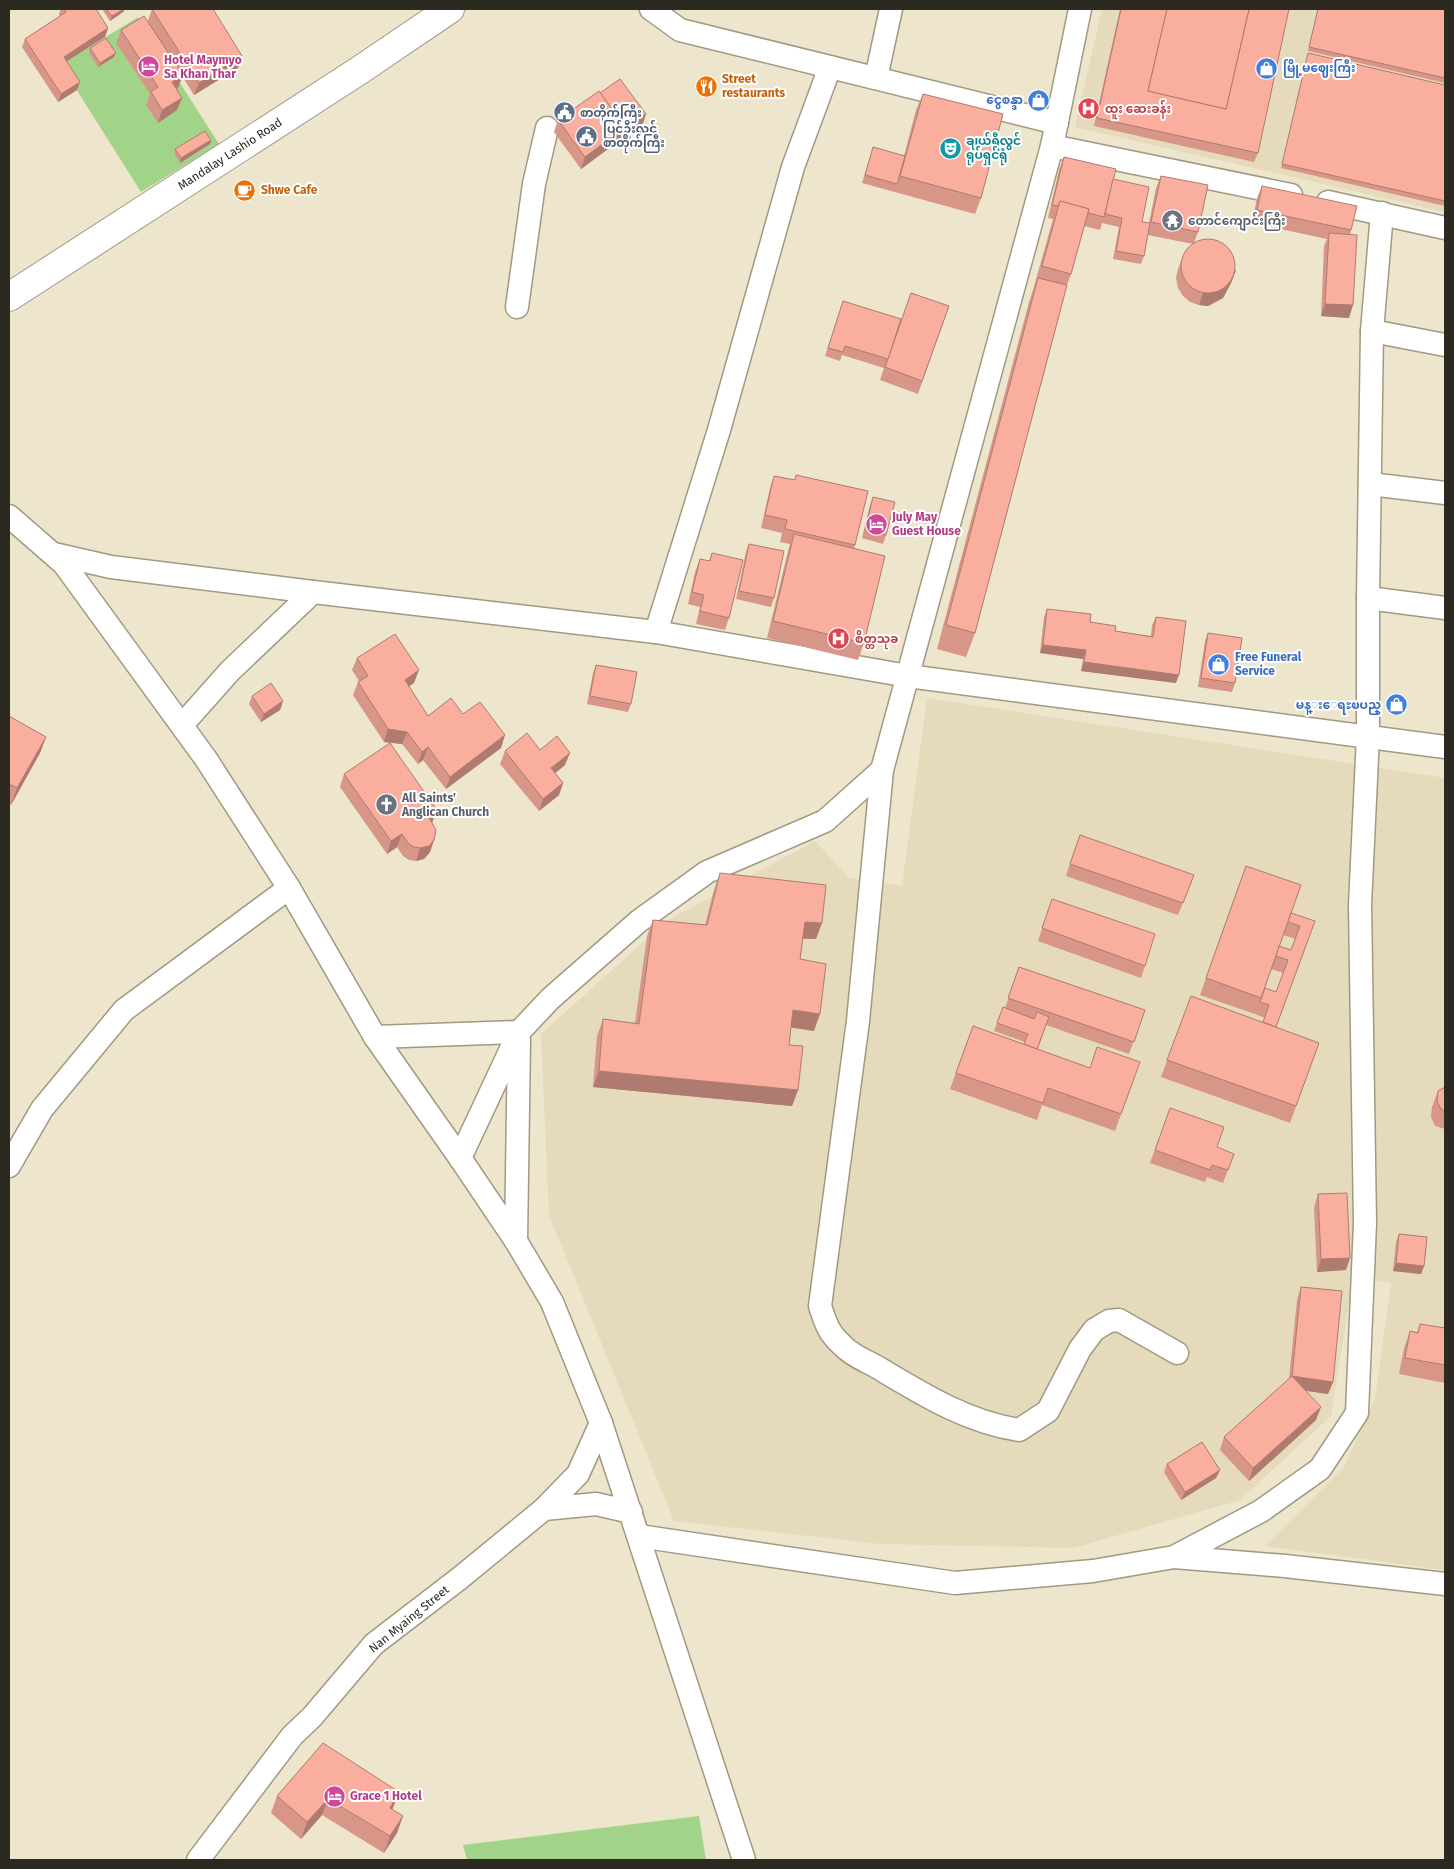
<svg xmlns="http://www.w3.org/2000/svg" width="1454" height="1869" viewBox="0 0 1454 1869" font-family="'Fira Sans','Noto Sans Myanmar',sans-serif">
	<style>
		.built { fill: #e5dabb }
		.green { fill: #a1d489 }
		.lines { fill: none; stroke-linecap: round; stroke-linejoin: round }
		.minor-casing { stroke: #a19982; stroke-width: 25 }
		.highway-casing { stroke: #a19982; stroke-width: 30 }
		.minor { stroke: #fff; stroke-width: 22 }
		.highway { stroke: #fff; stroke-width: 28 }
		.wall { fill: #d79688; fill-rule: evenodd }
		.shaded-wall { fill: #af7a6f }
		.building { fill: #faaf9e; stroke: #af7a6f }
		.labels { text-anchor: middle; stroke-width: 4; stroke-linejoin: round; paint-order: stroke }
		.hotel-label { font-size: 12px; font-weight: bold; fill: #b23c85; stroke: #fff; text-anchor: start }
		.shop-label { font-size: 12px; font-weight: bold; fill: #366cbe; stroke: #fff; text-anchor: start }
		.food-label { font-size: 12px; font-weight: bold; fill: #c56008; stroke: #fff; text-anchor: start }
		.health-label { font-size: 12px; font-weight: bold; fill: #be3a42; stroke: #fff; text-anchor: start }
		.service-label { font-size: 12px; font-weight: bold; fill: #4e5e75; stroke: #fff; text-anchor: start }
		.culture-label { font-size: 12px; font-weight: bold; fill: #0d838f; stroke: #fff; text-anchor: start }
		.street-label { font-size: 12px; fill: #2c2920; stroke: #fff }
		.worship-label { font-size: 12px; font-weight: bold; fill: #5b616d; stroke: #fff; text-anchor: start }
	</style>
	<rect width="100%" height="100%" fill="#ede5cc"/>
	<g class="built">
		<polygon points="1102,9 1445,9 1445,212 1075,127"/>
		<polygon points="927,698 1445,778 1445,1570 1265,1546 1344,1467 1375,1399 1391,1283 1353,1277 1331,1416 1240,1500 1073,1548 881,1544 674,1521 549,1215 541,1034 668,920 815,841 849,878 902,886"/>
	</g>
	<g class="green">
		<polygon points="138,17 219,144 141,192 61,65"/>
		<polygon points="699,1816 706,1860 467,1860 463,1845"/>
	</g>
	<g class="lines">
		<defs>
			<g id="minor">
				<polyline points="651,9 680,30 1057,123"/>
				<polyline points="876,78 891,9"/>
				<polyline points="1052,146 1291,195"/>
				<polyline points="1328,202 1445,228"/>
				<polyline points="517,307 534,184 547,128"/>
				<polyline points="1372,331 1445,345"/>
				<polyline points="1370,484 1445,493"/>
				<polyline points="9,516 64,564 206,759 289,888 375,1037 460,1158 516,1241 552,1302 601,1423 744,1860"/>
				<polyline points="54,554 111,567 313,592 656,632 908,676 1445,747"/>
				<polyline points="1368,598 1445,608"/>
				<polyline points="656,632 719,430 793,167 830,67"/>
				<polyline points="182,725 230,671 313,592"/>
				<path d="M 882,770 L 858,1021 L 820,1306 C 826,1324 828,1332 842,1345 C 851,1355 866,1361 877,1367 C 922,1394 967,1422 1019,1430 L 1048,1411 L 1080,1349 L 1094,1330 L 1109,1321 L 1119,1320 L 1177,1353"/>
				<polyline points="375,1037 519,1032"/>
				<polyline points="460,1158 519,1032 550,999 639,921 707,872 825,821 882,770 1052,146 1080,9"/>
				<polyline points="9,1166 42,1109 124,1010 289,888"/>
				<polyline points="516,1241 519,1040"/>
				<polyline points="544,1509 578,1474 601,1423"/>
				<polyline points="639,1536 955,1583 1093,1571 1174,1557 1285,1566 1445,1584"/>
				<polyline points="1174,1557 1261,1511 1320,1469 1357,1413 1365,1223 1360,905 1368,736 1368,598 1372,331 1382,213"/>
				<polyline points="198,1860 292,1736 312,1717 374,1644 460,1578 544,1509 596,1504 631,1512"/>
			</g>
			<polyline id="highway" points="9,297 360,70 450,9"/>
		</defs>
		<use href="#minor" class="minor-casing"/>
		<use href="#highway" class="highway-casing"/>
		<use href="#minor" class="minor"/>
		<use href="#highway" class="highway"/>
	</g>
	<g class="wall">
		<polygon points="61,9 96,9 108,28 105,37 67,61 77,90 58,102 22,47 25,39 60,16 59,14"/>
		<polygon points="102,9 125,9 123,12 110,21"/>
		<polygon points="152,9 242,56 238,68 194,95 182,76 178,88 176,89 182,98 177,110 158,123 146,105 150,94 116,43 121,30 148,21"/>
		<polygon points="1120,9 1289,9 1258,153 1254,162 1094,126"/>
		<polygon points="1318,9 1445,9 1445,83 1308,51"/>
		<polygon points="90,48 114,57 98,67 89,53"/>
		<polygon points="1308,53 1445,85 1445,206 1281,168"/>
		<polygon points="600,93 646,114 643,123 581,169 554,132 558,120"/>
		<polygon points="923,94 981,198 975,214 862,183 873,147 904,156 916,110"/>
		<polygon points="211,140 210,144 180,163 174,153 175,149"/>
		<polygon points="1064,157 1113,179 1142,222 1149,223 1156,188 1161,176 1198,232 1194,243 1236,270 1231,283 1223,298 1208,306 1199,305 1190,302 1183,296 1178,288 1176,278 1178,269 1183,256 1193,244 1148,235 1144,256 1141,264 1113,259 1119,227 1102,223 1100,230 1084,226 1071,274 1067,285 975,633 966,657 937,649 1029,302 1033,290 1053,219 1048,218 1059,170"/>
		<polygon points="1262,186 1351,230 1350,235 1349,318 1321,316 1324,246 1327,239 1252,223 1257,198"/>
		<polygon points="843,301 901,319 949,306 918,394 880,380 884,368 842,355 840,361 825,356"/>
		<polygon points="796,475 855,545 854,549 864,643 858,660 767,638 788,551 790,544 780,542 782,533 761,528 770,488 774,476 794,480"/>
		<polygon points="873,497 886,535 883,544 862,538 870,505"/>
		<polygon points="749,544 774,598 771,607 736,599 746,552"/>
		<polygon points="712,553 729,618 725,630 696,624 700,607 688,604 695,572 700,559 709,561"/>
		<polygon points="1047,609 1115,631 1151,636 1152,625 1156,617 1176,683 1081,671 1083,659 1040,653 1044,617"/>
		<polygon points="1208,633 1235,683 1232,692 1198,687 1205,641"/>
		<polygon points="357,658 414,683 409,686 428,716 463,714 501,748 446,789 423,760 418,764 402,744 384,742 353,695 358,682 359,681 352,670"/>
		<polygon points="596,665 631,704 628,712 587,704 593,673"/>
		<polygon points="252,696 283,701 280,710 261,722 249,704"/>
		<polygon points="9,716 46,737 40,753 11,805 9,804"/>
		<polygon points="540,750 565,765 555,773 563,783 559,795 539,811 500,764 505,751"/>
		<polygon points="344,774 432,823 434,840 430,852 424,859 416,861 409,860 403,856 397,847 387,854 340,787"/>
		<polygon points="1075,848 1194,875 1178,915 1066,876"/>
		<path d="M 1246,866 L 1291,913 L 1315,921 L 1276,1027 L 1319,1043 L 1290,1123 L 1161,1077 L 1191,996 L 1263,1022 L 1265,1018 L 1255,1014 L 1256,1013 L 1255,1014 L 1200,995 ZM 1283,935 L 1296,939 L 1291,950 L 1279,946 ZM 1271,969 L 1283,973 L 1276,992 L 1265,988 Z"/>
		<polygon points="720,873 816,939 803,939 800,959 814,1031 791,1027 789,1045 798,1090 792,1106 593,1087 597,1036 603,1019 635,1023 647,936 653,920 705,925 714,890"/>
		<polygon points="1052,899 1145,966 1141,978 1038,941"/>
		<polygon points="1019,967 1145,1010 1129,1054 1046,1025 1038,1049 1090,1068 1140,1062 1115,1131 1042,1105 1037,1120 950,1089 973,1026 1024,1044 1025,1042 994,1031 1003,1007 1005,1008"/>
		<polygon points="1445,1087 1445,1129 1435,1126 1431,1117 1432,1107 1438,1091"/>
		<polygon points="1170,1108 1217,1147 1234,1154 1223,1183 1207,1177 1205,1182 1150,1163"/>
		<polygon points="1318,1194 1346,1270 1317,1272 1314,1207"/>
		<polygon points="1399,1234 1424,1266 1421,1274 1393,1271 1396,1242"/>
		<polygon points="1301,1287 1333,1382 1328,1394 1306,1391 1316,1420 1249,1481 1220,1450 1224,1437 1289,1379 1297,1300"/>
		<polygon points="1420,1324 1445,1328 1445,1383 1399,1374 1404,1348 1410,1331 1417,1332"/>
		<polygon points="1167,1464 1220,1470 1216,1478 1181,1500 1164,1472"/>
		<polygon points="323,1743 392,1810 397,1833 384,1853 322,1815 301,1839 271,1813 277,1796"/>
	</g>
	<g class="shaded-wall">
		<polygon points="124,9 125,9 123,12 110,21 112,16"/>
		<polygon points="108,28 105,37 61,65 64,57"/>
		<polygon points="116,53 114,57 98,67 100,63"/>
		<polygon points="242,56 238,68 194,95 199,83"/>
		<polygon points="183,75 178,88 167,95 172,82"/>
		<polygon points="80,82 77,90 58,102 61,94"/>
		<polygon points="182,98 177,110 158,123 162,110"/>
		<polygon points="646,114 643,123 581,169 585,157 625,127"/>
		<polygon points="211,140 210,144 180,163 181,158"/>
		<polygon points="1236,270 1231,283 1223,298 1208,306 1199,305 1203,293"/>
		<polygon points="1325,304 1353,305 1349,318 1321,316"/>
		<polygon points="1043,645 1086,650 1083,659 1040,653"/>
		<polygon points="1084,662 1179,675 1176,683 1081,671"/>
		<polygon points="419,670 414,683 400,692 405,680"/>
		<polygon points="283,701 280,710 261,722 264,714"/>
		<polygon points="388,729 407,732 402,744 384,742"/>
		<polygon points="505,735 501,748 446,789 450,777"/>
		<polygon points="46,737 40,753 11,805 17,788"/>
		<polygon points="428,747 423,760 418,764 422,752"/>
		<polygon points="570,753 565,765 547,780 551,768"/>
		<polygon points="563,783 559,795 539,811 543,799"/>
		<polygon points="437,810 432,823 428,816"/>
		<polygon points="402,834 397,847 387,854 391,841"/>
		<polygon points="434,840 430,852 424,859 416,861 420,848"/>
		<polygon points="805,922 822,923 816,939 799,938"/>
		<polygon points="793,1010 820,1014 814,1031 787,1027"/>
		<polygon points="599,1071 798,1090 792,1106 593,1087"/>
		<polygon points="1350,1258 1346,1270 1317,1272 1321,1259"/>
		<polygon points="1396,1263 1424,1266 1421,1274 1393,1271"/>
		<polygon points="1292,1376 1333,1382 1328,1394 1288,1388"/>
		<polygon points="1321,1407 1316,1420 1249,1481 1253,1468"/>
		<polygon points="1220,1470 1216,1478 1181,1500 1185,1492"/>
		<polygon points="399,1792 393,1808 383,1825 390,1808"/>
		<polygon points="328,1799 322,1815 301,1839 307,1822"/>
		<polygon points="403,1816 397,1833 384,1853 390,1836"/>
	</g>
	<g class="building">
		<polygon points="64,9 96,9 108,28 64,57 80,82 61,94 25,39 66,12"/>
		<polygon points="106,9 124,9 112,16"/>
		<polygon points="152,9 213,9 242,56 199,83"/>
		<polygon points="1121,9 1167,9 1148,91 1226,109 1249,9 1289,9 1258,153 1097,118"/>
		<polygon points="1167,9 1249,9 1226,109 1148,91"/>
		<polygon points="1318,9 1445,9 1445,78 1309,47"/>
		<polygon points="144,16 183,75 172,82 182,98 162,110 151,92 158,87 121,30"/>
		<polygon points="106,38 116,53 100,63 90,48"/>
		<polygon points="1308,53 1445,85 1445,201 1282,164"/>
		<polygon points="620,79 646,114 624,131 625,127 600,93"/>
		<polygon points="599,91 625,127 585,157 558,120"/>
		<polygon points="923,94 1003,114 981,198 900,176"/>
		<polygon points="205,131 211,140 181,158 175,149"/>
		<polygon points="873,147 905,156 897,184 865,175"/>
		<polygon points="1064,157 1116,169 1104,217 1088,213 1089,209 1060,201 1058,206 1052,205"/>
		<polygon points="1161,176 1208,185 1198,232 1151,222"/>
		<polygon points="1113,179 1149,187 1142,222 1150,223 1144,256 1116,251 1122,218 1105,214"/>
		<polygon points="1262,186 1357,206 1351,230 1257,210"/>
		<polygon points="1060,201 1089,209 1071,274 1042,266"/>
		<polygon points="1329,233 1357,235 1353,305 1325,304"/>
		<circle cx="1208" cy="266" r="27"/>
		<polygon points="1038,278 1067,285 975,633 946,625"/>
		<polygon points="911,293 949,306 922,381 885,367"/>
		<polygon points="843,301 901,319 888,359 845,346 843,352 828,348"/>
		<polygon points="796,475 868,491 855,545 785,529 787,520 765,515 774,476 795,480"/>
		<polygon points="873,497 895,502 886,535 865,530"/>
		<polygon points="794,534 885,556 864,643 773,621"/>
		<polygon points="749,544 784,551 774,598 739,591"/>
		<polygon points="712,553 743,560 729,618 700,611 704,595 692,592 700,559 710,561"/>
		<polygon points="1047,609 1091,614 1090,622 1116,626 1115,631 1153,637 1156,617 1186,621 1179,675 1084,662 1086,650 1043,645"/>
		<polygon points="1208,633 1242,638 1235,683 1201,678"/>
		<polygon points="395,634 419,670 405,680 428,716 451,698 463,714 480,702 505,735 450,777 428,747 422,752 407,732 388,729 358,682 368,676 357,658"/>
		<polygon points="596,665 637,672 631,704 590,696"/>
		<polygon points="271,683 283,701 264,714 252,696"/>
		<polygon points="9,716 46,737 17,788 9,784"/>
		<polygon points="527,733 540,750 557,736 570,753 551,768 563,783 543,799 505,751"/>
		<polygon points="390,743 437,810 428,816 436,830 434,840 429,846 420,848 414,847 408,843 402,834 391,841 344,774"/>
		<polygon points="1080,835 1194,875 1183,903 1070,864"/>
		<polygon points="1246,866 1301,885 1261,998 1206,978"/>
		<polygon points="720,873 826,885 822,923 805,922 800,959 826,964 820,1014 793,1010 789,1045 803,1046 798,1090 599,1071 603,1019 639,1024 653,920 707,925"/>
		<polygon points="1052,899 1155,934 1145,966 1042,928"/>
		<polygon points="1291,913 1315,921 1276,1027 1263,1022 1269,1005 1260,1002 1265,988 1276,992 1288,960 1276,956 1279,946 1291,950 1300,926 1288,922"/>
		<polygon points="1019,967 1145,1010 1134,1042 1008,998"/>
		<polygon points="1191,996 1319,1043 1296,1106 1167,1060"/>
		<polygon points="1003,1007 1034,1019 1037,1012 1049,1017 1037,1049 1024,1044 1028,1034 997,1023"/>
		<polygon points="973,1026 1090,1068 1097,1047 1140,1062 1121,1114 1048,1088 1043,1103 956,1073"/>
		<polygon points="1445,1087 1445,1111 1441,1109 1437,1101 1438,1091"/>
		<polygon points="1170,1108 1224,1127 1217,1147 1234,1154 1228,1170 1212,1165 1210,1170 1155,1150"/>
		<polygon points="1347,1193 1350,1258 1321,1259 1318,1194"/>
		<polygon points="1399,1234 1427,1237 1424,1266 1396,1263"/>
		<polygon points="1301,1287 1342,1291 1333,1382 1292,1376"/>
		<polygon points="1420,1324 1445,1328 1445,1365 1405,1358 1410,1331 1418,1333"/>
		<polygon points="1292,1376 1321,1407 1253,1468 1224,1437"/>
		<polygon points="1202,1442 1220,1470 1185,1492 1167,1464"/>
		<polygon points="323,1743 399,1792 390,1808 403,1816 390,1836 328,1799 307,1822 277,1796"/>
	</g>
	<defs>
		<symbol id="hotel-disc" viewBox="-11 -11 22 22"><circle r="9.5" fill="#d1479c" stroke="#fff"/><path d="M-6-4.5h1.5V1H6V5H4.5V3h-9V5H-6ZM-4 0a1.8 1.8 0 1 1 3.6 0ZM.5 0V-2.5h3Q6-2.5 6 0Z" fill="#fff"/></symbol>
		<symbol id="shop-disc" viewBox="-11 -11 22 22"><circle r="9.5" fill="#3f7fe0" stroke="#fff"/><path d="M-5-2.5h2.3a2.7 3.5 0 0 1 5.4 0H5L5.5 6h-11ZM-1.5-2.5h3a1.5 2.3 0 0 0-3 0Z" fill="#fff"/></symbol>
		<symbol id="restaurant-disc" viewBox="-11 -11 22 22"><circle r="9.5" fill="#e8710a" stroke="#fff"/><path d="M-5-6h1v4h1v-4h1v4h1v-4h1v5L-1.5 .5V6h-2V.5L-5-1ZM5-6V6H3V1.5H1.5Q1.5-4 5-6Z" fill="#fff"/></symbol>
		<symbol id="hospital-disc" viewBox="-11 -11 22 22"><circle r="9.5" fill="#e0444e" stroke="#fff"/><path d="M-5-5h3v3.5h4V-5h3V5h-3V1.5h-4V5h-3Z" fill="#fff"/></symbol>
		<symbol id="civic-disc" viewBox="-11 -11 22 22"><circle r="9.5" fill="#5c6f8a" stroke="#fff"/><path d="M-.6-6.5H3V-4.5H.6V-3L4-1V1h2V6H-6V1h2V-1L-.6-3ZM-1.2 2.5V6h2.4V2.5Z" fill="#fff"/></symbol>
		<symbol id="theatre-disc" viewBox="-11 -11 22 22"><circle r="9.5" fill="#0f9aa8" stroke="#fff"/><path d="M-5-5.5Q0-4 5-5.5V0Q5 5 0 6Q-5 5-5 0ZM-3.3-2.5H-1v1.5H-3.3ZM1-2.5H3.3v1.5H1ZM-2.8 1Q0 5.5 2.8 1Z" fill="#fff"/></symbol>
		<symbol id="cafe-disc" viewBox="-11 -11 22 22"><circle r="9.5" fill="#e8710a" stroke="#fff"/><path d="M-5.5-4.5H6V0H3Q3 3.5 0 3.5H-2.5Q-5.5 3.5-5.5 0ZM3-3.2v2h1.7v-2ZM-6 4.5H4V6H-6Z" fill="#fff"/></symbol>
		<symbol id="temple-disc" viewBox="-11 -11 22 22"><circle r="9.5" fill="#6b7280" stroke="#fff"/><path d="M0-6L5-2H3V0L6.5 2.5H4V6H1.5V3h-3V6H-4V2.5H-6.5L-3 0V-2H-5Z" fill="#fff"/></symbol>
		<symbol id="church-disc" viewBox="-11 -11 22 22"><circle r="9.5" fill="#6b7280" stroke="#fff"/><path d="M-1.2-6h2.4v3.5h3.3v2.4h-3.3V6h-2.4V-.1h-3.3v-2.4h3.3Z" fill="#fff"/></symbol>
	</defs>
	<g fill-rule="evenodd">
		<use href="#hotel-disc" x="136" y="54" width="25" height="25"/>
		<use href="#shop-disc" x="1254" y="56" width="25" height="25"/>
		<use href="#restaurant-disc" x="694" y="74" width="25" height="25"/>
		<use href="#shop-disc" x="1026" y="88" width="25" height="25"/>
		<use href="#hospital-disc" x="1076" y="96" width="25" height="25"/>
		<use href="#civic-disc" x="552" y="100" width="25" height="25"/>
		<use href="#civic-disc" x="574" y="124" width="25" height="25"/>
		<use href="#theatre-disc" x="938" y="136" width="25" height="25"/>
		<use href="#cafe-disc" x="232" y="178" width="25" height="25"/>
		<use href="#temple-disc" x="1160" y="208" width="25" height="25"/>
		<use href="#hotel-disc" x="864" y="512" width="25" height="25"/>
		<use href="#hospital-disc" x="826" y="626" width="25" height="25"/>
		<use href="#shop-disc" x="1206" y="652" width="25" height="25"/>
		<use href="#shop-disc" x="1384" y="692" width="25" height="25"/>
		<use href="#church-disc" x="374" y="792" width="25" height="25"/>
		<use href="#hotel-disc" x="322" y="1784" width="25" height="25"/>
	</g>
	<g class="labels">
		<g class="hotel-label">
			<text x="164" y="64">Hotel Maymyo<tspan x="164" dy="14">Sa Khan Thar</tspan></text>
			<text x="892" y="521">July May<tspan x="892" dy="14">Guest House</tspan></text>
			<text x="350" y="1800">Grace 1 Hotel</text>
		</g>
		<g class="shop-label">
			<text x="1283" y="72">မြို့မဈေးကြီး</text>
			<text x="1023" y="104" text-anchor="end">ငွေစန္ဒာ</text>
			<text x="1235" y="661">Free Funeral<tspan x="1235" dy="14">Service</tspan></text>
			<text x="1381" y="709" text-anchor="end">မန္းေရႊၿပည္</text>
		</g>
		<g class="food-label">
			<text x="722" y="83">Street<tspan x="722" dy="14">restaurants</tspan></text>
			<text x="261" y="194">Shwe Cafe</text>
		</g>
		<g class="health-label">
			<text x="1105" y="113">ထူး ဆေးခန်း</text>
			<text x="855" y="643">စိတ္တသုခ</text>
		</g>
		<g class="service-label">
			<text x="580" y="117">စာတိုက်ကြီး</text>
			<text x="603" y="133">ပြင်ဦးလွင်<tspan x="603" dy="14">စာတိုက်ကြီး</tspan></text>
		</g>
		<g class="culture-label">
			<text x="966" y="145">ချယ်ရီလွင်<tspan x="966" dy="14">ရုပ်ရှင်ရုံ</tspan></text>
		</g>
		<g class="street-label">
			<text transform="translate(230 154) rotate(-33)" y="4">Mandalay Lashio Road</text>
			<text transform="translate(409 1619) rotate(-39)" y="4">Nan Myaing Street</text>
		</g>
		<g class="worship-label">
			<text x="1188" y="225">တောင်ကျောင်းကြီး</text>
			<text x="402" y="802">All Saints'<tspan x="402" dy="14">Anglican Church</tspan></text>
		</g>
	</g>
	<rect width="1454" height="1869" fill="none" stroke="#2c2920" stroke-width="20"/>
</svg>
